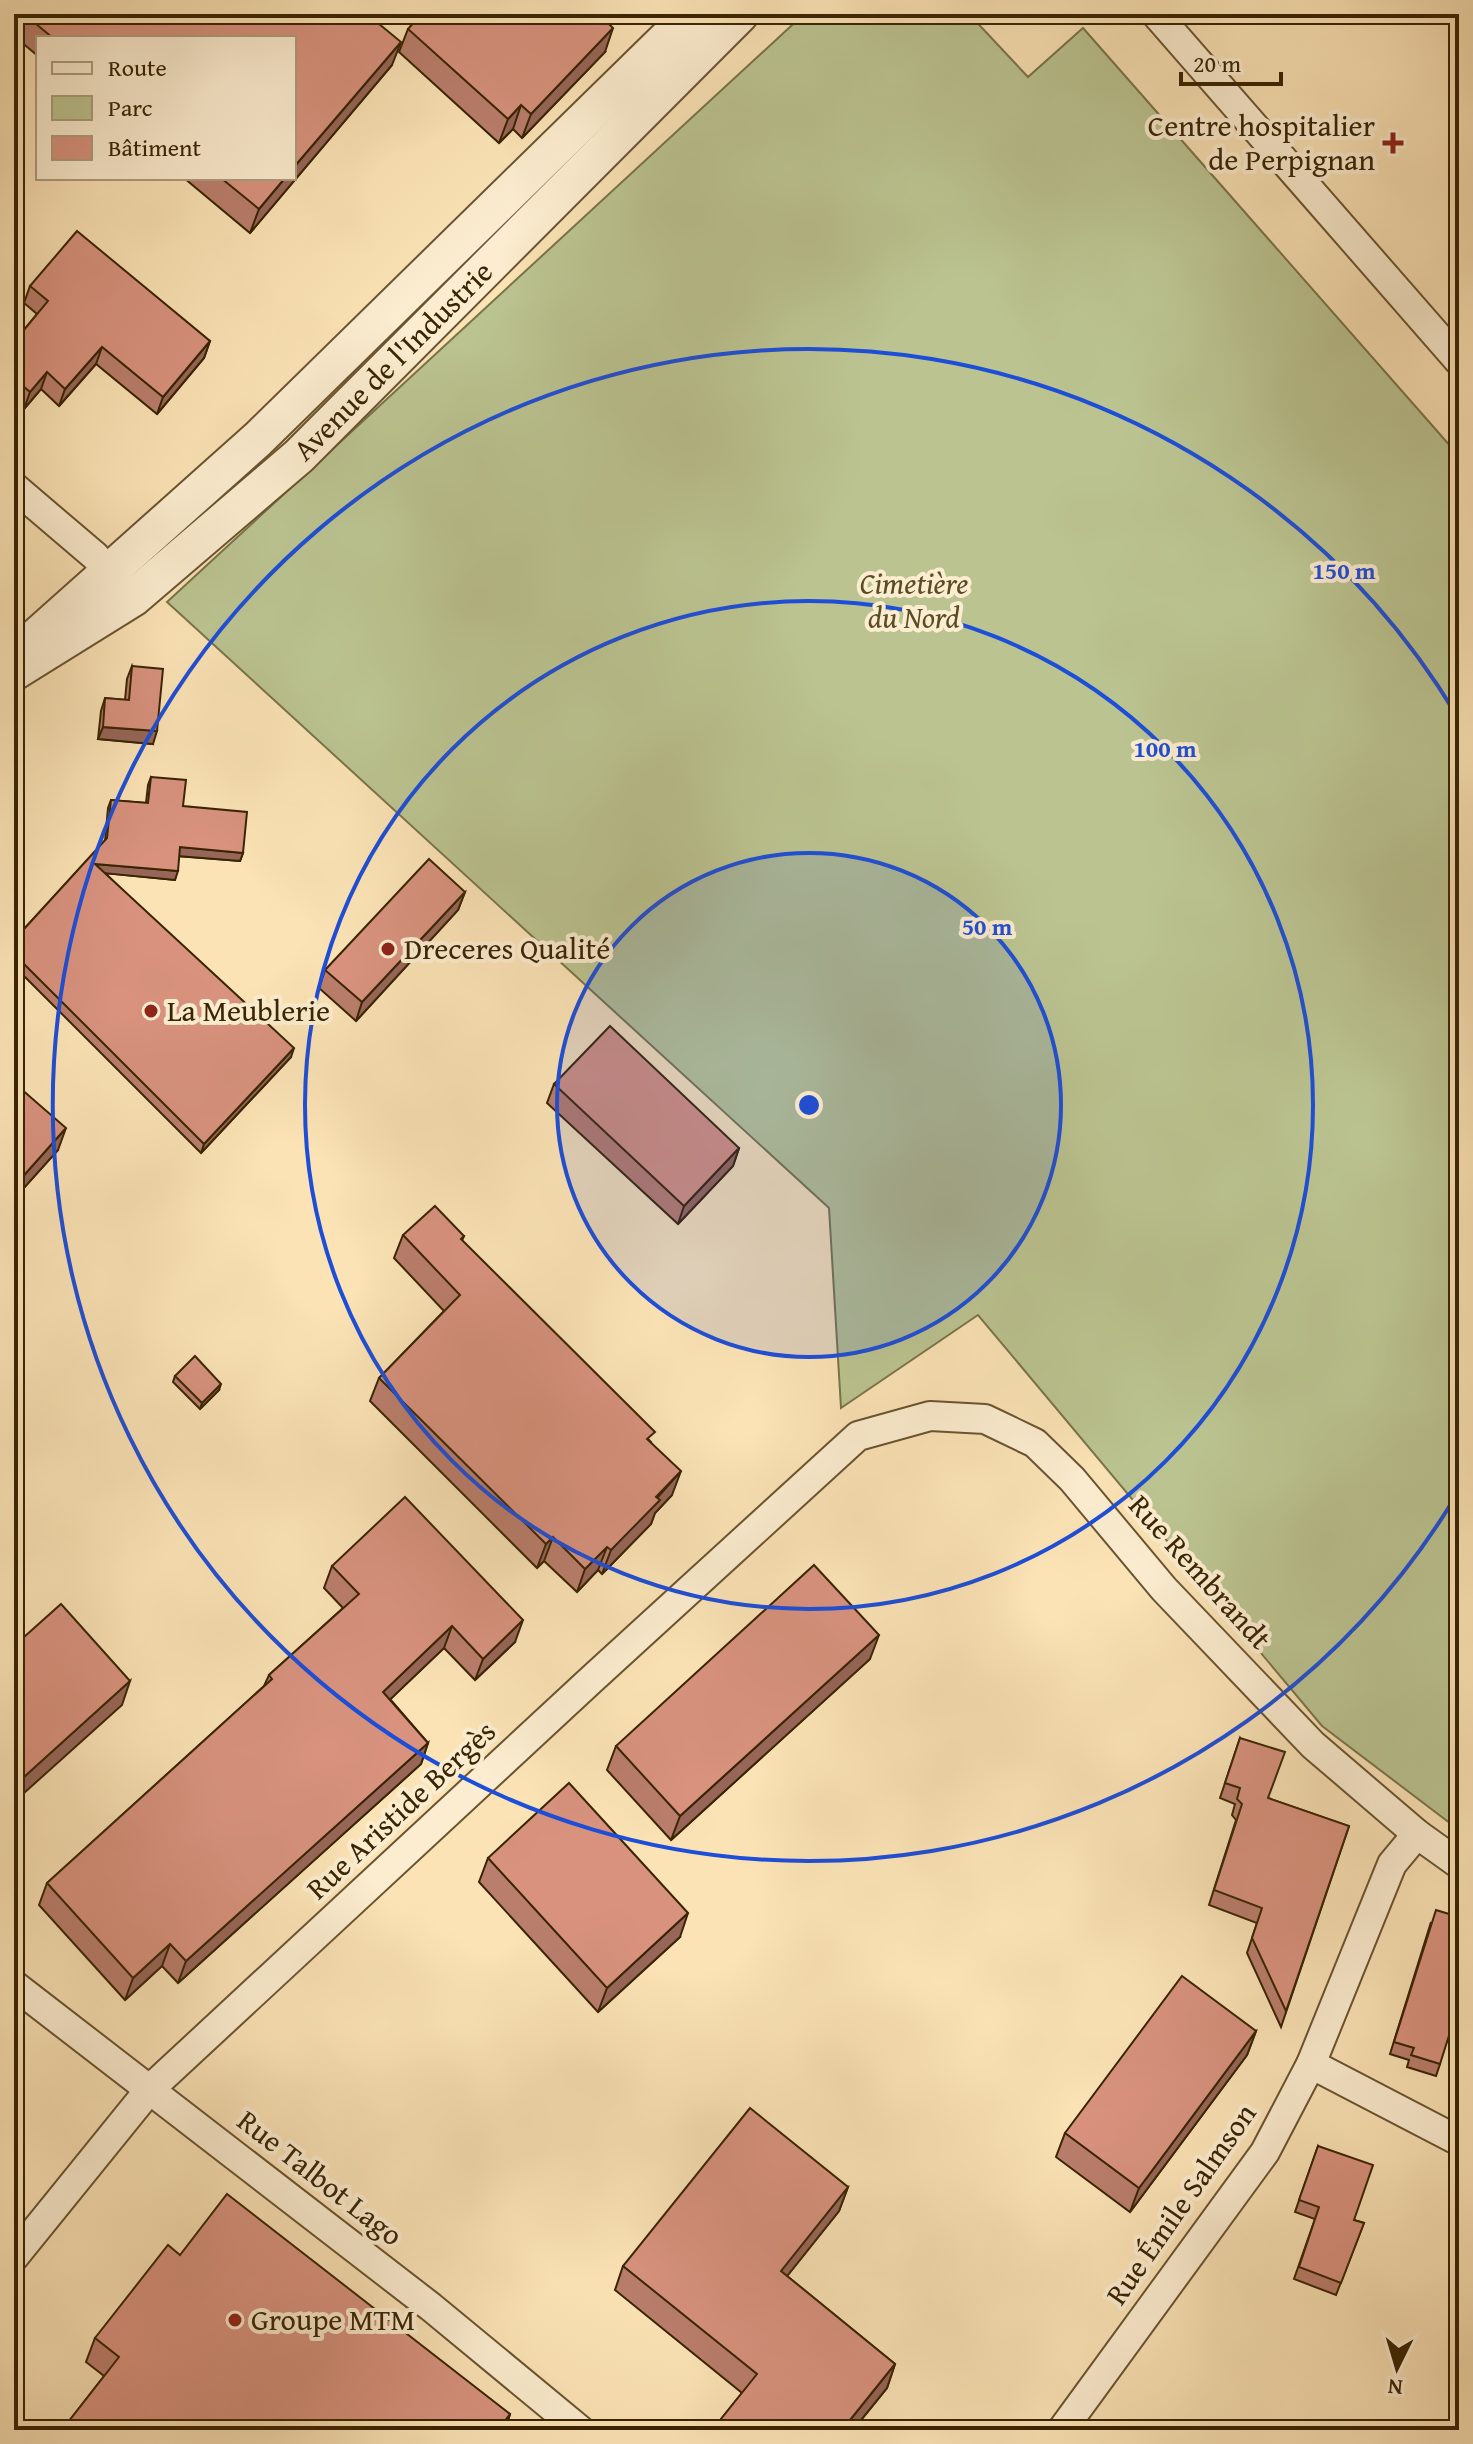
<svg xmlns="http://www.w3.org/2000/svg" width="1473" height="2444" viewBox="0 0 1473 2444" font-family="'Gentium Book Plus',serif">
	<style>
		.green { fill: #bbc491; stroke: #7a744a; stroke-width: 2 }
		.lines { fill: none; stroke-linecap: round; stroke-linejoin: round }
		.minor-casing { stroke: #6a5430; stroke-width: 32 }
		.tertiary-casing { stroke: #6a5430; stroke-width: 40 }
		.minor { stroke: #fcedd0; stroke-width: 28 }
		.tertiary { stroke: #fcedd0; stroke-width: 36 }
		.wall { fill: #ba7e6c; stroke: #392403; stroke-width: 2 }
		.shaded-wall { fill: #976658; stroke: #392403; stroke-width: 2 }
		.building { fill: #d8927e; stroke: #392403; stroke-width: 2 }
		.ring { fill: none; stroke: #1d4ed8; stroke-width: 4 }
		.poi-dot { fill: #8f2418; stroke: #fcedd0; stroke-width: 3 }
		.labels { text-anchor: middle; stroke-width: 8; stroke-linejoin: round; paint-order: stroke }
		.poi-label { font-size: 30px; fill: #392403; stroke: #fcedd0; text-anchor: start }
		.street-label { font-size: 30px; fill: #392403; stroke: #fcedd0 }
		.park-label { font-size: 30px; font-style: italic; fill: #5a4c26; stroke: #fcedd0 }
		.centre { fill: #1d4ed8; stroke: #fcedd0; stroke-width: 4 }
		.ring-label { font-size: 24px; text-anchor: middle; font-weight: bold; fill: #1d4ed8; stroke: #fcedd0; stroke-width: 8; stroke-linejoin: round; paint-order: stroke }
	</style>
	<rect width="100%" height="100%" fill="#fbe3b6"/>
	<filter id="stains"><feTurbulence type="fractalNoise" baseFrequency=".0025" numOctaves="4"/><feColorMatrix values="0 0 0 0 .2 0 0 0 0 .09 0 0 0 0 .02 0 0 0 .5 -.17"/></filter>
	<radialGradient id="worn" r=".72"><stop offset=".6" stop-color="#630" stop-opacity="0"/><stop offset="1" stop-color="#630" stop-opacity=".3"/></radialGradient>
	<polygon class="green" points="804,14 969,14 1028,77 1083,28 1459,456 1459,1830 1322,1726 978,1315 841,1408 829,1208 167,602"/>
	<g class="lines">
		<defs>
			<g id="minor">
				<polyline points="1156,14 1459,361"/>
				<polyline points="14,487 95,556 122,587"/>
				<polyline points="14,1985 431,2307 580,2430"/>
				<polyline points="1311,2064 1459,2141"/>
				<polyline points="14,2257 150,2089 592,1679 858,1436 930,1416 985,1419 1035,1443 1072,1479 1164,1589 1313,1745 1417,1834 1459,1864"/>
				<polyline points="1062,2430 1265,2152 1311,2064 1392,1864 1417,1834"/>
			</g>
			<g id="tertiary">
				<polyline points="35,638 258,439 692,14"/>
				<polyline points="14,672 133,598 299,456 740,14"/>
			</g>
		</defs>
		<use href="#minor" class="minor-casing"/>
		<use href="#tertiary" class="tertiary-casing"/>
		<use href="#minor" class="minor"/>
		<use href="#tertiary" class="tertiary"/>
	</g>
	<g class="wall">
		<polygon points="22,14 367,14 392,65 250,233 184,178 294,178 294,38 38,38 38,56 14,36"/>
		<polygon points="408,29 605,52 522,138 513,129 499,143 399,52"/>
		<polygon points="30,286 210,341 204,358 157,414 96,364 59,406 41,389 24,409 14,401 14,342 37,314 24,303"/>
		<polygon points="132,666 153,744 98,739 101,711 105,698 125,700 127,679"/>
		<polygon points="151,777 183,806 243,853 240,861 179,856 175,880 105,873 291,1057 201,1153 14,966 14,940 105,841 108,808 111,800 146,803 148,785"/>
		<polygon points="465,892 458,910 356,1021 319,988 325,970"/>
		<polygon points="554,1084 739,1148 733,1166 678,1224 547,1103"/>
		<polygon points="14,1095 58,1150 14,1199"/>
		<polygon points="403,1235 464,1236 462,1241 651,1442 672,1495 655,1513 651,1524 602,1574 598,1570 577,1592 544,1561 537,1568 370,1401 379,1378 444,1311 394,1258"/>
		<polygon points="175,1376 219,1390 200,1409 173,1382"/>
		<polygon points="332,1566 515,1642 475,1680 444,1648 390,1699 428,1743 421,1764 178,1983 162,1966 125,2000 39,1905 47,1883 264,1686 269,1675 343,1608 324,1588"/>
		<polygon points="870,1659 671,1840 607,1770 616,1746"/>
		<polygon points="1240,1738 1268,1798 1349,1826 1281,2027 1247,1953 1257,1923 1209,1905 1236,1820 1232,1815 1235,1804 1220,1798"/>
		<polygon points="488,1858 680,1937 598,2012 479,1882"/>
		<polygon points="1431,1922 1440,2064 1436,2076 1407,2067 1409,2060 1390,2054"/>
		<polygon points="1256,2031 1247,2055 1130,2212 1056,2157 1065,2133"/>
		<polygon points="1318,2146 1354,2220 1364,2223 1336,2295 1294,2279 1315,2219 1295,2212"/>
		<polygon points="848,2187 839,2211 787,2276 895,2364 887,2388 853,2430 717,2430 721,2419 742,2393 615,2290 623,2266"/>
		<polygon points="180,2255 510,2414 505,2430 62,2430 104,2376 86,2362 95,2338"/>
	</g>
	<g class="shaded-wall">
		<polygon points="613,28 605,52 522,138 531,114"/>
		<polygon points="401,42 392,65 250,233 259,209 285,178 294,178 294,167"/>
		<polygon points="521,105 513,129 499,143 508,119"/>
		<polygon points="21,195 17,206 14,209 14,203"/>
		<polygon points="210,341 204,358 157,414 163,397"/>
		<polygon points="102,347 96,364 59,406 65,389"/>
		<polygon points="47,372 41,389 24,409 30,392"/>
		<polygon points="103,727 157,731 153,744 98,739"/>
		<polygon points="180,847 243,853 240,861 177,856"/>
		<polygon points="95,864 178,871 175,880 92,872"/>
		<polygon points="465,892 458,910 356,1021 362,1002"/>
		<polygon points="294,1048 291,1057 201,1153 204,1144"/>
		<polygon points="66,1128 58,1150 14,1199 14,1193 18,1182"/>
		<polygon points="739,1148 733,1166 678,1224 684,1206"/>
		<polygon points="221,1384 219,1390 200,1409 202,1403"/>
		<polygon points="681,1471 672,1495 655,1513 651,1524 602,1574 611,1550"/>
		<polygon points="553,1537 544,1561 537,1568 546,1544"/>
		<polygon points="607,1547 598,1570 577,1592 585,1569"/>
		<polygon points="523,1620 515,1642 475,1680 483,1659"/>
		<polygon points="452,1626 444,1648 375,1714 383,1692"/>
		<polygon points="879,1635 870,1659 671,1840 680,1816"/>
		<polygon points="130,1681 122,1705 14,1802 14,1786"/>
		<polygon points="428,1743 421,1764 178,1983 186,1961"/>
		<polygon points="688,1913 680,1937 598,2012 607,1988"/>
		<polygon points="170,1944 162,1966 125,2000 133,1978"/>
		<polygon points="1256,2031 1247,2055 1130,2212 1139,2188"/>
		<polygon points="848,2187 839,2211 772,2295 781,2271"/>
		<polygon points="895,2364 887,2388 853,2430 842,2430"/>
		<polygon points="510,2414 505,2430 498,2430"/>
	</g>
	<g class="building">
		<polygon points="24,14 367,14 401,42 294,167 294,38 53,38"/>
		<polygon points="421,14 599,14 613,28 531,114 521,105 508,119 408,29"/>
		<polygon points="221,178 285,178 259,209"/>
		<polygon points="14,189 21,195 14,203"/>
		<polygon points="77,231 210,341 163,397 102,347 65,389 47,372 30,392 14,378 14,342 48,301 30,286"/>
		<polygon points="132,666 163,669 157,731 103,727 105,698 129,700"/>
		<polygon points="151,777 186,780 183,806 247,812 243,853 180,847 178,871 95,864 294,1048 204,1144 14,954 14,940 107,838 111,800 148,803"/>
		<polygon points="429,859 465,892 362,1002 325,970"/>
		<polygon points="610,1026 739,1148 684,1206 554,1084"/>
		<polygon points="20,1088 66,1128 18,1182 14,1178 14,1095"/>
		<polygon points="435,1206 464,1236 461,1239 655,1432 647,1439 681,1471 656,1497 660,1500 611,1550 607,1547 585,1569 553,1537 546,1544 379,1378 460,1295 403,1235"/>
		<polygon points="195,1356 221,1384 202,1403 175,1376"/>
		<polygon points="405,1497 523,1620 483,1659 452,1626 383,1692 428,1743 186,1961 170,1944 133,1978 47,1883 272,1679 269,1675 359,1594 332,1566"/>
		<polygon points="814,1565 879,1635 680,1816 616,1746"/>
		<polygon points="61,1604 130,1681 14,1786 14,1646"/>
		<polygon points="1240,1738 1285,1752 1268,1798 1349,1826 1286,2011 1252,1938 1262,1908 1214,1890 1242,1804 1237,1799 1240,1788 1225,1783"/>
		<polygon points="569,1783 688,1913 607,1988 488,1858"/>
		<polygon points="1436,1910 1459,1917 1459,2004 1440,2064 1411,2055 1414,2048 1394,2042"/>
		<polygon points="1182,1976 1256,2031 1139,2188 1065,2133"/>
		<polygon points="14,2102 19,2106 14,2112"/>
		<polygon points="750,2108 848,2187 781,2271 895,2364 842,2430 734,2430 721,2419 757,2374 623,2266"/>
		<polygon points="1318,2146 1373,2165 1354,2220 1364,2223 1341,2283 1299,2267 1319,2207 1299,2200"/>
		<polygon points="227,2194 510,2414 498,2430 62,2430 119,2357 95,2338 168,2245 180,2255"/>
	</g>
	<circle cx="809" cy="1105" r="252" fill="#1d4ed8" fill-opacity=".12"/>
	<g class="ring">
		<circle cx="809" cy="1105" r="252"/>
		<circle cx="809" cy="1105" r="504"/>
		<path d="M1457 1494A756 756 0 1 1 1457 716"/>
	</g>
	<g class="poi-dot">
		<path d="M1389 131h8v8h8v8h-8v8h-8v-8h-8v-8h8z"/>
		<circle cx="388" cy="949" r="8"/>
		<circle cx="151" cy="1011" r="8"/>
		<circle cx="235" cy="2320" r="8"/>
	</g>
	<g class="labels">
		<g class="poi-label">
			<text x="1375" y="136" text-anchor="end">Centre hospitalier<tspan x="1375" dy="34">de Perpignan</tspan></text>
			<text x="404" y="959">Dreceres Qualité</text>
			<text x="167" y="1021">La Meublerie</text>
			<text x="251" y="2330">Groupe MTM</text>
		</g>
		<g class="street-label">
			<text transform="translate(393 361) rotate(-45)" y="10">Avenue de l'Industrie</text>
			<text transform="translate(1200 1572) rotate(48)" y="10">Rue Rembrandt</text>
			<text transform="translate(401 1810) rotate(-43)" y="10">Rue Aristide Bergès</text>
			<text transform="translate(320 2178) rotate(38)" y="10">Rue Talbot Lago</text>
			<text transform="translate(1181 2204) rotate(-55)" y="10">Rue Émile Salmson</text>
		</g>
		<g class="park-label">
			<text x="914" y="594">Cimetière<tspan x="914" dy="34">du Nord</tspan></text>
		</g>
	</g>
	<circle cx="809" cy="1105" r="12" class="centre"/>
	<g class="ring-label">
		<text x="1344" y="579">150 m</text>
		<text x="1165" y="757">100 m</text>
		<text x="987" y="935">50 m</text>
	</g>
	<rect width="1473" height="2444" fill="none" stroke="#fbe3b6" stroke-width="48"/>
	<rect x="16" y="16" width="1441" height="2412" fill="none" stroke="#392403" stroke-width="4"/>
	<rect x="24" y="24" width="1425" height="2396" fill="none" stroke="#392403" stroke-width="2"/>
	<rect x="36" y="36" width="260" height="144" fill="#fcedd0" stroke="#ae9d7e" stroke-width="2"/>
	<rect x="52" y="62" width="40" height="12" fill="#fcedd0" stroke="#ae9d7e" stroke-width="2"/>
	<text x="108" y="76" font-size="24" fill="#392403">Route</text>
	<rect x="52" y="96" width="40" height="24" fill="#bbc491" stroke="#ae9d7e" stroke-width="2"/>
	<text x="108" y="116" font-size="24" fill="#392403">Parc</text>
	<rect x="52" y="136" width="40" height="24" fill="#d8927e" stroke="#ae9d7e" stroke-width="2"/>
	<text x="108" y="156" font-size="24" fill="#392403">Bâtiment</text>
	<g transform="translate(1397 2368) rotate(185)" stroke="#fcedd0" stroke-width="6" paint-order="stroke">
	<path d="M0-6L14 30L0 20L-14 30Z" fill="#392403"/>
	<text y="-12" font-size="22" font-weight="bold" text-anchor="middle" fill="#392403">N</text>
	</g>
	<path d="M1181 72v12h100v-12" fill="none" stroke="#392403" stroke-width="4"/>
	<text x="1193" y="72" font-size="24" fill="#392403" stroke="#fcedd0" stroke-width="6" paint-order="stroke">20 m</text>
	<rect width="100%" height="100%" filter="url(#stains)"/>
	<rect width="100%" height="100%" fill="url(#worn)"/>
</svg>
